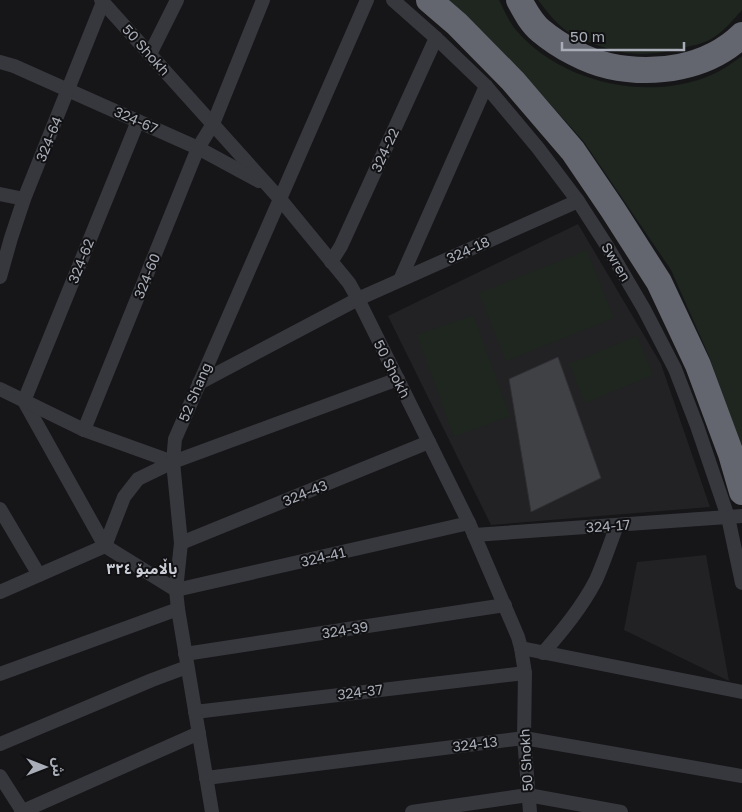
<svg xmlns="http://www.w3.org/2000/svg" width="742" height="812" viewBox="0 0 742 812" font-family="'Golos Text','Noto Sans Arabic',sans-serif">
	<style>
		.built { fill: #222225 }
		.green { fill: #1e261f }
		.building { fill: #404145; stroke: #303034 }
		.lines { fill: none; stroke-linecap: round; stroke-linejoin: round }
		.street { stroke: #37383d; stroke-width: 14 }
		.highway { stroke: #63666e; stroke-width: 26 }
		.labels { text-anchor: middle; stroke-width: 4; stroke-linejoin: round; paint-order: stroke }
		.street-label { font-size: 14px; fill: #a8adb8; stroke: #111113 }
		.neighbourhood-label { font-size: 15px; font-weight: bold; fill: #c9ccd4; stroke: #111113 }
	</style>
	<rect width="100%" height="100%" fill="#161618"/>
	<g class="built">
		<polygon points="578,224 661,364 710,507 491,525 388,316"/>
		<polygon points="706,555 729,681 624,630 637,562"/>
	</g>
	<g class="green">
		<path d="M 448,0 L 499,0 C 504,10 509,22 516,30 C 560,82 646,102 709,76 C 721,71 731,64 742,56 L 742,452 L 735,429 L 709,356 L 671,270 L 584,142 L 519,69 Z"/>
		<path d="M 538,0 L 742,0 L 742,10 C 733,20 723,32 711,39 C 702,44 691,46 682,48 C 647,57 625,56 591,43 C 582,39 572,35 564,29 C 554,21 546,10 538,0 Z"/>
		<polygon points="587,250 614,318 506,361 479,293"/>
		<polygon points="473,315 510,416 454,437 417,335"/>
		<polygon points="637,336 653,375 585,403 569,364"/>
	</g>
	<polygon class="building" points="558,357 601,478 531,512 509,379"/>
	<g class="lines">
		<g class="street">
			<polyline points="101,0 280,199 349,283 358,299 469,523 518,637 521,648 525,673 524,738 530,812"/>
			<polyline points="393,0 436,38 486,86 538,148 578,201 607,246 644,309 675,369 697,426 728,517 742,583"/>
			<polyline points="150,54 177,0"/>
			<polyline points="0,62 14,66 198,148 259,181"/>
			<polyline points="138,121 24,401 105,546 176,590 469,523"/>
			<polyline points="0,194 24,199"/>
			<polyline points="331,262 341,246 436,38"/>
			<polyline points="0,277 11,238 24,199 103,2"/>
			<polyline points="400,280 486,86"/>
			<polyline points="199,383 358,299 578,201"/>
			<polyline points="0,389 84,430 173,462"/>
			<polyline points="84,430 198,148 213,124 263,0"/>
			<polyline points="0,509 39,575"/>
			<polyline points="474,535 742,516"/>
			<polyline points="181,543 429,442"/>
			<polyline points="0,592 105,546 124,497 138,479 173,462 398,379"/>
			<polyline points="521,648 742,692"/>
			<path d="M 543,653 C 563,630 582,607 596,580 C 604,562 610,544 617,525"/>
			<polyline points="185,654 505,605"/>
			<polyline points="0,674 178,609"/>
			<polyline points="195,712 525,673"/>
			<polyline points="0,744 152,680 187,667"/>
			<polyline points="0,776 23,812"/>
			<polyline points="206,778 524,738 742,776"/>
			<polyline points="21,812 199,733"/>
			<polyline points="212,812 178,609 176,590 181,543 173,462 175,439 367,0"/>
			<polyline points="412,812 528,795 621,812"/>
		</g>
		<g class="highway">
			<polyline points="429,0 457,24 513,81 573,151 613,210 659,282 698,365 731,454 742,492"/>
			<path d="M 519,0 C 525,11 531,23 541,31 C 559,46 586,61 609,66 C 655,76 708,68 742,35"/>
		</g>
	</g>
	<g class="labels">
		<g class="street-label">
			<text transform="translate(146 50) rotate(48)" y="5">50 Shokh</text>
			<text transform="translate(136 120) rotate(24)" y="5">324-67</text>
			<text transform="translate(49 139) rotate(-68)" y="5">324-64</text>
			<text transform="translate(385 150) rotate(-65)" y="5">324-22</text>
			<text transform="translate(468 250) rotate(-24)" y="5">324-18</text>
			<text transform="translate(81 261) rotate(-68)" y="5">324-62</text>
			<text transform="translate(616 262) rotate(59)" y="5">Swren</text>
			<text transform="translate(147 276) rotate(-68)" y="5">324-60</text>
			<text transform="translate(392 369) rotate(63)" y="5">50 Shokh</text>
			<text transform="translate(195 392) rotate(-67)" y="5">52 Shang</text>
			<text transform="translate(305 493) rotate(-22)" y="5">324-43</text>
			<text transform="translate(608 526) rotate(-4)" y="5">324-17</text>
			<text transform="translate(323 557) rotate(-13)" y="5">324-41</text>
			<text transform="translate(345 630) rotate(-9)" y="5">324-39</text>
			<text transform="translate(360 692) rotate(-7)" y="5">324-37</text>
			<text transform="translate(475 744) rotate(-7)" y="5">324-13</text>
			<text transform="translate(526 760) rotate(-93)" y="5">50 Shokh</text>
		</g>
		<g class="neighbourhood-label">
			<text x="142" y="574">باڵامبۆ ٣٢٤</text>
		</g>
	</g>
	<g transform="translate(45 767) rotate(90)" stroke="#111113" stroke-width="4" paint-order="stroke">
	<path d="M0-4L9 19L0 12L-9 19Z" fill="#a8adb8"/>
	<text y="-8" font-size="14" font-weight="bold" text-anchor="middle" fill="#a8adb8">ش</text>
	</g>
	<path d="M562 42v8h122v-8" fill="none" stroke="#a8adb8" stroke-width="2.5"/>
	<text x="570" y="42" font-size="15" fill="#a8adb8" stroke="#111113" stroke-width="4" paint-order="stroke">50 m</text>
</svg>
